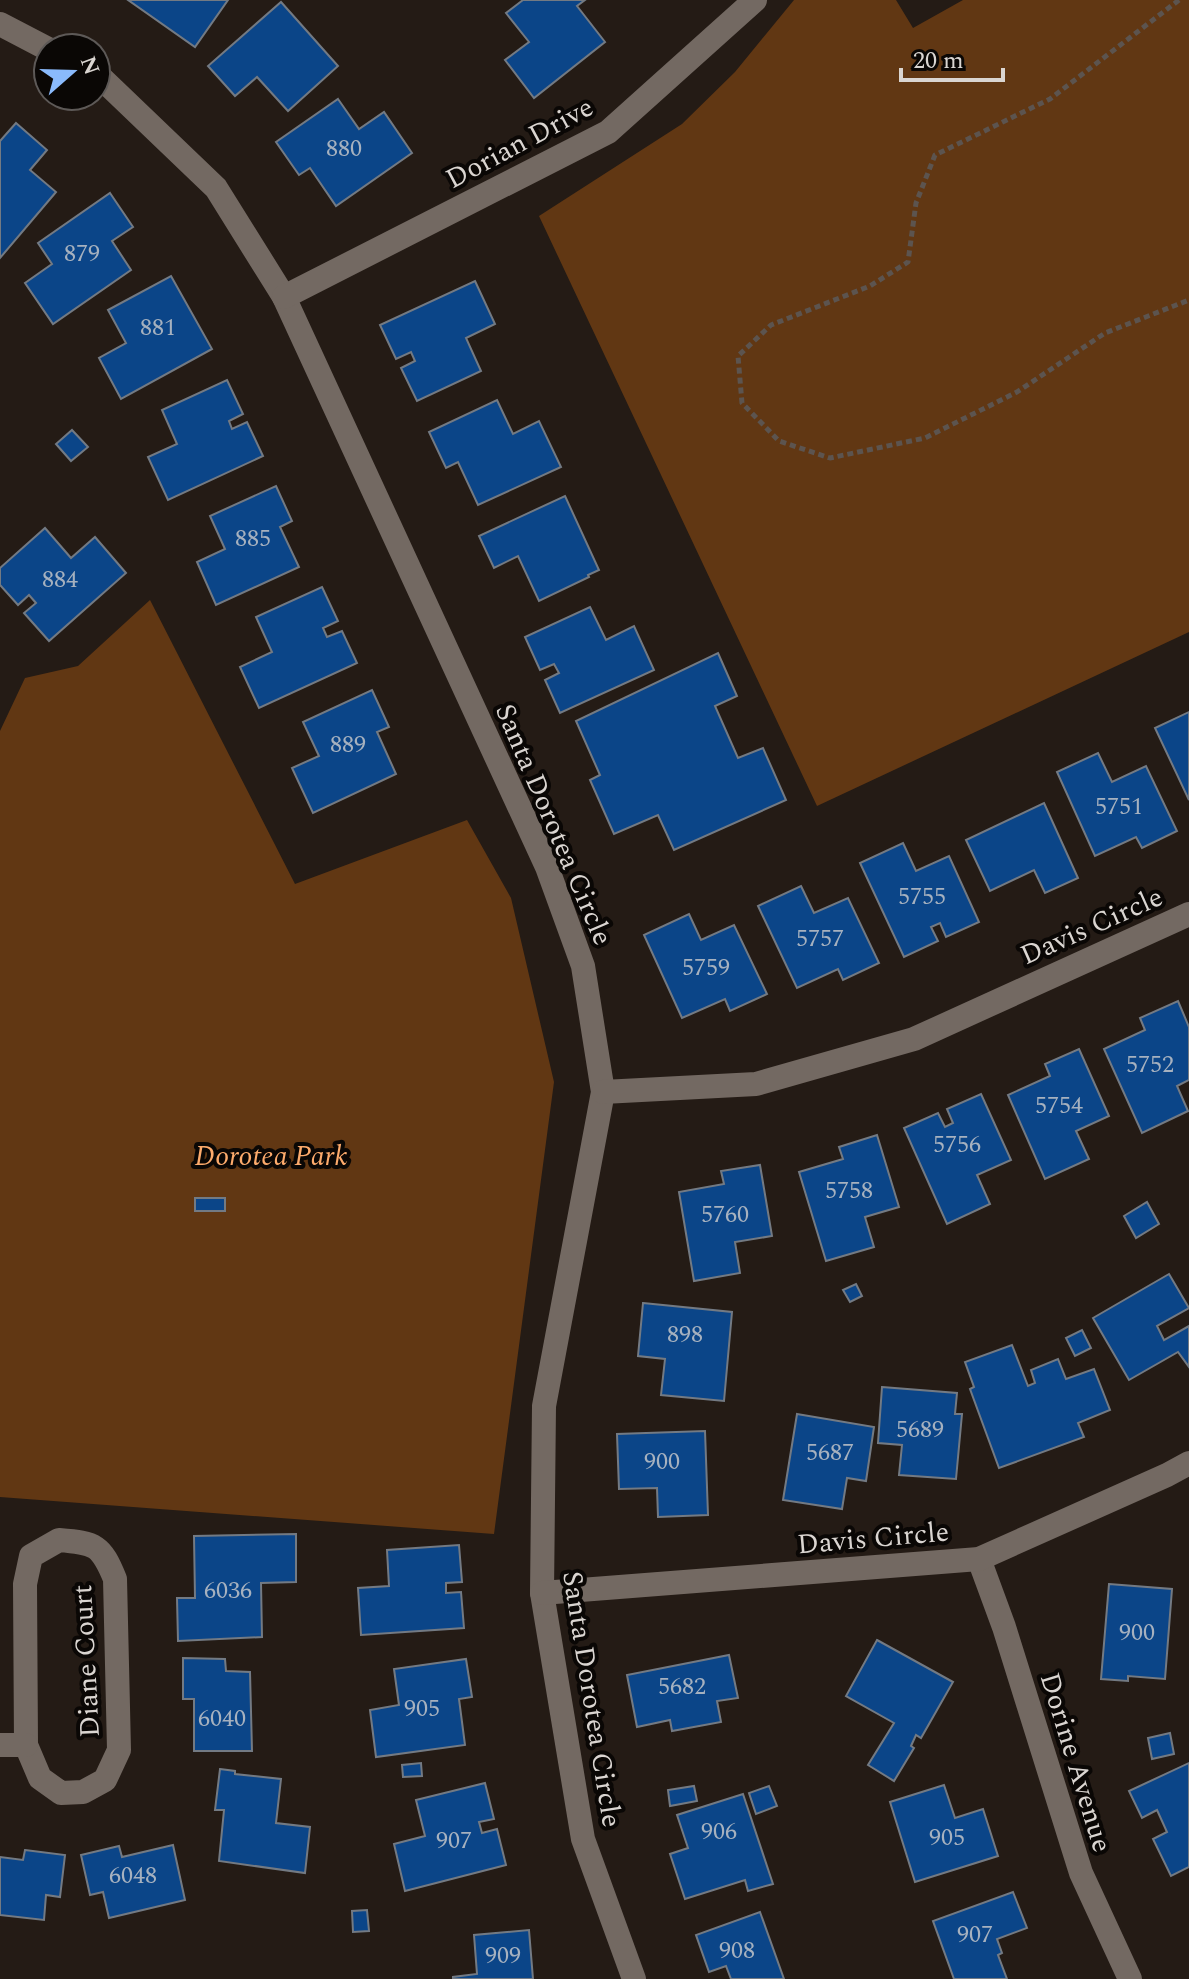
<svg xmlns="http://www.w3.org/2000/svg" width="1189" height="1979" viewBox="0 0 1189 1979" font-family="Spectral,serif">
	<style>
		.green { fill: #613713 }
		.building { fill: #0b4588; stroke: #737a83; stroke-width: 2 }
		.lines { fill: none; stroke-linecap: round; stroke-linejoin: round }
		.path { stroke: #5c544f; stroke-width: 5; stroke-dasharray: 6 4; stroke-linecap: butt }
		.minor { stroke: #736962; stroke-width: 24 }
		.labels { text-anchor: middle; stroke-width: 8; stroke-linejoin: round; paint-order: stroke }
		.number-label { font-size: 24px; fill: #a6b1bf }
		.street-label { font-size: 28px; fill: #dad5d1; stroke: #0a0705 }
		.park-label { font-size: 28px; font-style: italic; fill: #fdab6c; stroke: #0a0705 }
	</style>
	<rect width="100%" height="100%" fill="#241b15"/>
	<g class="green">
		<polygon points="794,0 896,0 913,28 963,0 1189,0 1189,632 817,806 539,216 682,124 735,72"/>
		<polygon points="150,600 295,884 467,820 511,898 554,1082 494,1534 0,1497 0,731 25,678 78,666"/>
	</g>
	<g class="building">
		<polygon points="128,0 228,0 195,47"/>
		<polygon points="523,0 585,0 577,6 605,42 534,98 505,60 529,42 506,13"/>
		<polygon points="281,2 338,66 288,111 257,77 235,96 208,66"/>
		<polygon points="338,99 359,129 384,112 412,153 336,206 310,168 299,175 276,142"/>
		<polygon points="16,123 47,150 30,170 56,192 0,258 0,141"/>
		<polygon points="110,193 133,227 112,241 131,270 53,324 25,283 52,264 38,243"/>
		<polygon points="171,276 212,349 121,399 99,358 126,343 108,310"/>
		<polygon points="475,281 495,324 466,338 481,371 417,401 401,368 415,361 411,352 396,359 380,325"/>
		<polygon points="227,380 243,414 229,421 232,429 247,422 263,456 168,500 148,457 177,444 162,410"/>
		<polygon points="497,400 513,434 539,421 561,467 478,505 458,462 446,468 429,432"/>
		<polygon points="72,430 88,447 71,461 56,444"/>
		<polygon points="276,486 292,521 280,527 299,567 216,605 197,562 225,549 210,516"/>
		<polygon points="565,496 599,570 588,575 589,577 539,601 518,556 494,568 479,536"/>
		<polygon points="45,528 71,558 95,537 126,573 49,641 24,613 36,603 29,595 18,605 0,585 0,568"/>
		<polygon points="322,587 338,621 323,628 327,637 342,631 357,663 259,708 240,667 272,652 256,617"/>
		<polygon points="590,607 606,640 634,626 654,670 560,713 545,680 559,673 554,664 540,670 525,637"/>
		<polygon points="718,653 737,696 715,706 738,758 763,748 786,800 674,850 658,815 614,834 590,780 600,775 576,721"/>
		<polygon points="372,690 389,727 377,732 396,774 313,813 292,768 319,756 303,722"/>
		<polygon points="1189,712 1189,800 1155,728"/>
		<polygon points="1098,753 1112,782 1146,766 1177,831 1142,848 1136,837 1095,856 1057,772"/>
		<polygon points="1044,803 1078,878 1045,893 1034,870 990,891 966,840"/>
		<polygon points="903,843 916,871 949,856 979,922 946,937 940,923 931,927 938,941 904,957 860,863"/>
		<polygon points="801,886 814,913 848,898 879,963 843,980 838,969 797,988 758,906"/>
		<polygon points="689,914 701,940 734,925 767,994 730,1011 725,999 682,1018 644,935"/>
		<polygon points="1178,1001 1189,1027 1189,1080 1177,1086 1188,1111 1142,1133 1104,1049 1145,1030 1140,1018"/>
		<polygon points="1079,1049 1109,1116 1076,1131 1089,1159 1045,1179 1008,1095 1050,1076 1045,1064"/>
		<polygon points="981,1094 1011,1160 977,1175 990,1204 947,1224 904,1128 938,1113 945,1127 953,1123 947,1109"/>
		<polygon points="877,1135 899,1207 865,1217 874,1247 826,1261 799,1172 843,1159 839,1147"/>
		<polygon points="760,1165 772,1236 735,1242 740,1273 694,1281 679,1192 724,1184 721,1171"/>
		<rect x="195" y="1198" width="30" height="13"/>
		<polygon points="1147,1202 1159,1224 1136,1238 1124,1216"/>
		<polygon points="1169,1274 1189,1308 1157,1326 1164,1340 1189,1326 1189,1367 1178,1352 1129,1380 1093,1318"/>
		<polygon points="856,1284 862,1296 850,1302 843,1290"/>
		<polygon points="643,1303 732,1312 724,1401 661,1395 665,1359 638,1356"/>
		<polygon points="1082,1330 1091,1348 1075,1356 1066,1338"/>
		<polygon points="1012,1345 1028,1386 1035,1383 1031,1370 1058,1359 1066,1379 1094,1369 1110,1410 1078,1423 1084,1437 999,1468 970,1389 974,1387 965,1362"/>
		<polygon points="882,1387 957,1393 955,1414 962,1414 956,1479 899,1475 902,1445 878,1443"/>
		<polygon points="797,1414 874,1427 866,1481 847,1478 842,1509 783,1500"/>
		<polygon points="705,1431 708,1515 658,1517 657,1488 619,1489 617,1434"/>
		<polygon points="296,1534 296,1582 261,1583 262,1637 178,1641 177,1598 195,1598 194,1536"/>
		<polygon points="459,1545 462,1582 446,1583 446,1593 461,1592 464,1628 361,1635 358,1588 389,1586 387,1550"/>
		<polygon points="1109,1584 1172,1589 1165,1679 1128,1676 1128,1681 1101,1679"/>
		<polygon points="877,1640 953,1682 921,1738 916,1735 911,1746 914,1748 894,1781 868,1765 894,1723 846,1696"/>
		<polygon points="729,1655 738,1698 717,1701 721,1722 672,1731 670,1720 637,1727 627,1675"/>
		<polygon points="183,1658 225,1659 226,1671 250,1672 252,1751 194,1751 194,1699 183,1699"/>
		<polygon points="466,1659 472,1697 459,1699 465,1745 376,1757 370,1710 399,1705 394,1669"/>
		<polygon points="1170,1733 1174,1754 1152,1759 1148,1738"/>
		<polygon points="421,1763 422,1776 403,1777 402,1765"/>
		<polygon points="1189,1763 1189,1867 1171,1876 1153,1839 1167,1832 1157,1810 1142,1818 1129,1791"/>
		<polygon points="220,1769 235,1771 235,1774 281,1779 276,1823 310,1827 305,1873 219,1861 224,1810 215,1810"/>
		<polygon points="485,1783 494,1819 479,1822 482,1833 497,1829 506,1865 405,1891 394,1844 425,1836 416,1800"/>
		<polygon points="944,1785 955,1818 983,1809 998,1856 915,1882 890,1802"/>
		<polygon points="694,1786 697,1801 670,1806 668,1790"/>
		<polygon points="769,1786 777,1806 756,1814 749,1793"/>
		<polygon points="743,1794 773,1884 748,1891 745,1880 685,1899 670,1854 688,1848 677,1815"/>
		<polygon points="173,1845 185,1900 109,1918 103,1892 90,1895 81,1855 119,1846 122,1857"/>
		<polygon points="25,1850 65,1855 60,1897 46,1895 44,1920 0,1915 0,1857 23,1860"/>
		<polygon points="1013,1892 1027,1928 997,1939 1002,1953 998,1955 1007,1979 954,1979 933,1921"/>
		<polygon points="367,1910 369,1931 353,1932 352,1911"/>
		<polygon points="760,1912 784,1979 731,1979 726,1966 709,1972 696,1935"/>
		<polygon points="529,1930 533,1979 453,1979 453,1977 477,1974 474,1935"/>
	</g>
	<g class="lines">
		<polyline class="path" points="1179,0 1050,99 935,155 916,203 908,262 870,286 771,325 738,356 742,403 779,441 830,458 925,438 1017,392 1105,333 1189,300"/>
		<g class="minor">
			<polyline points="0,24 48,49"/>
			<polyline points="96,73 216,188 284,297 547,867 583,966 603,1092 544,1406 542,1593 583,1839 634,1979"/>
			<polyline points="284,297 608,132 755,0"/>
			<polyline points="603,1092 756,1084 914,1039 1189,914"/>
			<path d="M 59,1540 C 96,1543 101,1545 115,1579 L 119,1750 L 105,1780 L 83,1792 L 61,1793 L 40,1778 L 26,1745 L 25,1584 L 31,1556 Z"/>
			<polyline points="979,1559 1004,1627 1081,1873 1130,1979"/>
			<polyline points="542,1593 979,1559 1167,1475 1189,1463"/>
			<polyline points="0,1745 26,1745"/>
		</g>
	</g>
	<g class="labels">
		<g class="number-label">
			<text x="344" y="156">880</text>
			<text x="82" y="261">879</text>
			<text x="158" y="335">881</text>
			<text x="253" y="546">885</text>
			<text x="60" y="587">884</text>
			<text x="348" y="752">889</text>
			<text x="1119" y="814">5751</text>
			<text x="922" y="904">5755</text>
			<text x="820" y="946">5757</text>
			<text x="706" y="975">5759</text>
			<text x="1150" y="1072">5752</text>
			<text x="1059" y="1113">5754</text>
			<text x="957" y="1152">5756</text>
			<text x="849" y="1198">5758</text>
			<text x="725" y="1222">5760</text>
			<text x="685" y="1342">898</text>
			<text x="920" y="1437">5689</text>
			<text x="830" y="1460">5687</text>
			<text x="662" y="1469">900</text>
			<text x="228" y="1598">6036</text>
			<text x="1137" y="1640">900</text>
			<text x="682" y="1694">5682</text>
			<text x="422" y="1716">905</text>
			<text x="222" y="1726">6040</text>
			<text x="719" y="1839">906</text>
			<text x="947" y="1845">905</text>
			<text x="454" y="1848">907</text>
			<text x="133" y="1883">6048</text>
			<text x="975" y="1942">907</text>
			<text x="737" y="1958">908</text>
			<text x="503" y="1963">909</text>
		</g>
		<g class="street-label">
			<text transform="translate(519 142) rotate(-28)" y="10">Dorian Drive</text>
			<text transform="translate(555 824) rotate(67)" y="10">Santa Dorotea Circle</text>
			<text transform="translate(1091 925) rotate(-24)" y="10">Davis Circle</text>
			<text transform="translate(873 1537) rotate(-5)" y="10">Davis Circle</text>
			<text transform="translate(85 1661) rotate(-93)" y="10">Diane Court</text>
			<text transform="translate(593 1699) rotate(81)" y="10">Santa Dorotea Circle</text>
			<text transform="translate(1077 1762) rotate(73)" y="10">Dorine Avenue</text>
		</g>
		<g class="park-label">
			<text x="271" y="1165">Dorotea Park</text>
		</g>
	</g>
	<g transform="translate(72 72) rotate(70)"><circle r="38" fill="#0a0705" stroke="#5d5957" stroke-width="2"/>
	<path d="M0-6L14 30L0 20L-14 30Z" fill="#8abafc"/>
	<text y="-12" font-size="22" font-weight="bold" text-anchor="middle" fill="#dad5d1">N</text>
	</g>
	<path d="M901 68v12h102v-12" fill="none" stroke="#dad5d1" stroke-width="4"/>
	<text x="913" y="68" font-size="24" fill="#dad5d1" stroke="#0a0705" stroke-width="6" paint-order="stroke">20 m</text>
</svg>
